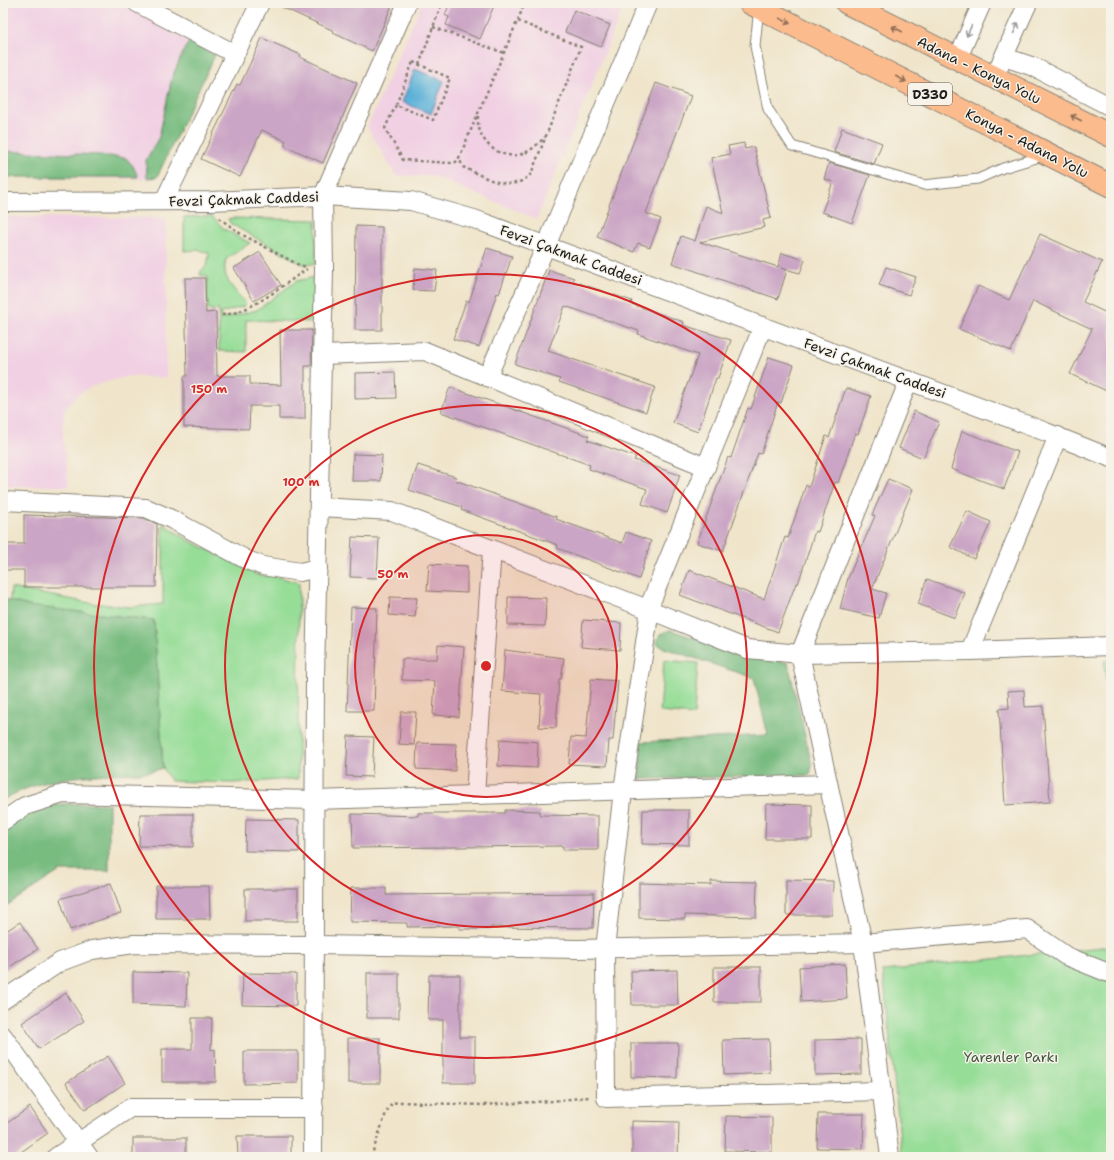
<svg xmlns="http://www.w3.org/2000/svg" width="1114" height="1160" viewBox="0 0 1114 1160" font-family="'Shantell Sans',sans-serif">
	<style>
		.built { fill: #f1d0e3 }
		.green { fill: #96dd97; stroke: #597c5a }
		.forest { fill: #78bc80; stroke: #4a6c4e }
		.water { fill: #5cb1d8; stroke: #3c667a }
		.building { fill: #cba5c5 }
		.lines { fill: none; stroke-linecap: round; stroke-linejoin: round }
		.lane-casing { stroke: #868074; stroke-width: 11 }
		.street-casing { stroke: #868074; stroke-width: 20 }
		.highway-casing { stroke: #868074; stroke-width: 24 }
		.path { stroke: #868074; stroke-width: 2.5; stroke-dasharray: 3 3; stroke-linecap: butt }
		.lane { stroke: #fff; stroke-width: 9 }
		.street { stroke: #fff; stroke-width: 18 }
		.highway { stroke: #fbbb8d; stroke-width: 22 }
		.oneway { stroke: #8c6c54 }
		.oneway2 { stroke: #999 }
		.ring { fill: none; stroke: #d62828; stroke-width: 2 }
		.labels { text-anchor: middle; stroke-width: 3; stroke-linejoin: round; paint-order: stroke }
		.shield { fill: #f7f3e8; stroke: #5e5c59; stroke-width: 1 }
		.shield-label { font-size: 13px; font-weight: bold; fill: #1c1c1c }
		.street-label { font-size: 14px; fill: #1c1c1c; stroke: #f7f3e8 }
		.park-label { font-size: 14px; fill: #415641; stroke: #f7f3e8 }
		.centre { fill: #d62828; stroke: #f7f3e8; stroke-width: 2 }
		.ring-label { font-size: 12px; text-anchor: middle; font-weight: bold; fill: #d62828; stroke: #f7f3e8; stroke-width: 3; stroke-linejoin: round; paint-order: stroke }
	</style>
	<rect width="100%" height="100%" fill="#f7f3e8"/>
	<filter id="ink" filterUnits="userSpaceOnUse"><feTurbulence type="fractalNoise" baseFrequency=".025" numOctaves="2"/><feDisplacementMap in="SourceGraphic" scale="8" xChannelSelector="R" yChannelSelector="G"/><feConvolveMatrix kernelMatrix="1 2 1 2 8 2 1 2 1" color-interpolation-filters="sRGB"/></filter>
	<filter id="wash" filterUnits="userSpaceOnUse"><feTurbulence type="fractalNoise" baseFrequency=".012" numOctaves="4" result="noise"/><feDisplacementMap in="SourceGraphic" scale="16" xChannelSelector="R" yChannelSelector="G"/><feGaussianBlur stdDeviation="0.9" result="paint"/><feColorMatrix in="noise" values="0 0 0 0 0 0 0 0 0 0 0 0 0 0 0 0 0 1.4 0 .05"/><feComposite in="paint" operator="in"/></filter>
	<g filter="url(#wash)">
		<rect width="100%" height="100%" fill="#f0e5cb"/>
		<g class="built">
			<polygon points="3,3 119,3 215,55 157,177 153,179 3,177"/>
			<polygon points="422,3 621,3 621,13 537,219 432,176 396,176 367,127"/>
			<polygon points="3,217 166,218 166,378 128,376 93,386 78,394 65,409 62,428 69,486 3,486"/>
		</g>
		<g class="green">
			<path d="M 212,216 L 224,229 L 250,243 L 226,259 C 221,279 233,287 245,303 L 245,306 L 221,313 L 221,319 L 257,310 L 296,281 L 315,277 L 314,322 L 246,320 L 246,352 L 219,351 L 219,310 L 208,310 L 207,276 L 200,275 L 201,271 C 208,267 208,260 209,253 L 200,250 L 184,251 L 184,217 Z"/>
			<polygon points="232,218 316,220 316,264 302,264 231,224 228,219"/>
			<polygon points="163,524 190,541 258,575 279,577 299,583 298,779 231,783 171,781 163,768 154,620 33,607 10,601 11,588 90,603 130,607 163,604"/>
			<polygon points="664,660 698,663 694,715 660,712"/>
			<polygon points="1111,660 1111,729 1104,661"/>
			<polygon points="1111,946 1111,1157 902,1157 883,971"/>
		</g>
		<g class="forest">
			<polygon points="190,41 215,55 157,177 147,178 146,160 159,137 172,77 185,48"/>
			<polygon points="3,151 100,155 126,158 133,166 138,177 3,177"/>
			<path d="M 3,599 L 28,606 L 154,620 L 163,768 C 145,775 127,773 109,774 C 74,776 33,781 3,800 Z"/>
			<polygon points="670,630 720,646 788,663 812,765 810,775 639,779 641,742 768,735 754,678 664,648 656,643 660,634"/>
			<path d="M 63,804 L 109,804 L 109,871 L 60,871 L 3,908 L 3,830 C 25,815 36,807 63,804 Z"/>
		</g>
		<polygon class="water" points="415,69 444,81 431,114 402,102"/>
		<g id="blocks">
			<g class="building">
				<polygon points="273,3 393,3 372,51 333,33 334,31"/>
				<polygon points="450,3 495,3 480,39 446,25 449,17 445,15"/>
				<polygon points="574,10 610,25 601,47 565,32"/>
				<polygon points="262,38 301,55 300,57 357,83 323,163 284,145 286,141 262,130 240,177 201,159 237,84 240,85"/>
				<polygon points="656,83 691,96 646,213 661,219 650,247 638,243 634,252 597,237"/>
				<polygon points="842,128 882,143 874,164 834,152"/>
				<polygon points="744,143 745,149 754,147 771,218 763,220 765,227 700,242 778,267 782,253 805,260 800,273 781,268 787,270 778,299 672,263 681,236 695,241 706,206 723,213 711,158 730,154 728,146"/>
				<polygon points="829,163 870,175 852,223 822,212 833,182 824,179"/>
				<polygon points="356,226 382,227 382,330 355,330"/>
				<polygon points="1040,234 1102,262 1083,302 1111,315 1111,393 1070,374 1092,329 1033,301 1011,351 959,329 978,286 1009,300"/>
				<polygon points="487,248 512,256 499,294 497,293 479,347 453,339 466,301 469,302"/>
				<polygon points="260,252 281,285 254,301 234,268"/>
				<polygon points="886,267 916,277 909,295 879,285"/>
				<polygon points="415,268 437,270 434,291 413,290"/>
				<polygon points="549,270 574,278 573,281 632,301 631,304 684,322 683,325 731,340 718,378 716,378 698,432 673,423 698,355 638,334 639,331 565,306 548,351 655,387 646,412 559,382 560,379 515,364"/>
				<polygon points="185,278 205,278 206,313 216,312 217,376 250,376 250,384 281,385 280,330 312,330 311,366 305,366 305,419 279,419 279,406 250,406 249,429 184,427 184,376 187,376"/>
				<polygon points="769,357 794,365 781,403 778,402 761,454 758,453 723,551 697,543 728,457 731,458 748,408 751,409"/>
				<polygon points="395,372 396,398 355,399 355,373"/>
				<polygon points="450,387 589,436 587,440 636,457 634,460 680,475 667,513 642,504 647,489 589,469 590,465 441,412"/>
				<polygon points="846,388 871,396 858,434 855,433 838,483 835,482 818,532 815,531 798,584 796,583 778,632 680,595 689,570 764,599 785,537 788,538 806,485 809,487 826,436 829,438"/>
				<polygon points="914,411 939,422 923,458 899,448"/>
				<polygon points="962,431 1018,452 1004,489 951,469"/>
				<polygon points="353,454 382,455 381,481 352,481"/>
				<polygon points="418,465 456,477 455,480 557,517 556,519 622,543 626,532 651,541 639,579 557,548 558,545 461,510 462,507 409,490"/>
				<polygon points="888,479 913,489 872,589 886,593 879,618 840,609 848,578 875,516 872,515"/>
				<polygon points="967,511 991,522 974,559 950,547"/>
				<polygon points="24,515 144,518 157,524 156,587 24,587 24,570 3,570 3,544 24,544"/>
				<polygon points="352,537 379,538 377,578 350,577"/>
				<polygon points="429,564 467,566 467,593 427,591"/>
				<polygon points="927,579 965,593 955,618 918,604"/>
				<polygon points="390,597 417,598 415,617 389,615"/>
				<polygon points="508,597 546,598 545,626 508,625"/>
				<polygon points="351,607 377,608 374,711 347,711"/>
				<polygon points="583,620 621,623 620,650 581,647"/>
				<polygon points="438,645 464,647 459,717 433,715 435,681 402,680 402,659 437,659"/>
				<polygon points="505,650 564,658 561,679 559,679 556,728 539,727 541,694 502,691"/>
				<polygon points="591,679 618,681 613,740 609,740 607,766 569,764 571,737 586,738"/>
				<polygon points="1024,690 1025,707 1043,706 1050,802 1005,805 999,709 1009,708 1008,691"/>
				<polygon points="401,712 416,712 414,745 399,744"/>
				<polygon points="348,736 374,737 372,777 346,776"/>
				<polygon points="500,739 538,742 537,768 498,766"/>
				<polygon points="417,743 456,744 455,771 416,769"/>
				<polygon points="766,804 812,805 812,839 765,839"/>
				<polygon points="505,810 540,811 540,815 598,816 598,850 563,850 563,846 353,848 352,814 418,816 418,813 505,813"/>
				<polygon points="643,810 689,810 689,845 642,844"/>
				<polygon points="140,814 193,814 193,847 139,846"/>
				<polygon points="246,819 299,820 299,852 245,851"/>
				<polygon points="786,880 833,881 832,915 786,915"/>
				<polygon points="711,881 757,882 756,917 685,915 685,919 639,918 639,883 711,885"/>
				<polygon points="111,883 121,913 70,930 60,899"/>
				<polygon points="156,886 209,886 210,919 156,919"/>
				<polygon points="351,888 386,888 386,895 594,893 593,928 491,927 491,929 459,929 459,926 407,927 407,923 350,922"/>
				<rect x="245" y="889" width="53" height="32"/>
				<polygon points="20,922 38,949 3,971 3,933"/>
				<polygon points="845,964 847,999 801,1002 799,967"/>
				<rect x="714" y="967" width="47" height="35"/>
				<polygon points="677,970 678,1005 632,1005 631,971"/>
				<polygon points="133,972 187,973 186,1006 133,1004"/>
				<polygon points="243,973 296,974 296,1006 242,1005"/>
				<rect x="367" y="973" width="32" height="45"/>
				<polygon points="429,975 460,975 460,1037 475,1037 475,1083 443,1083 443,1020 428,1020"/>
				<polygon points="66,993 84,1021 39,1049 22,1023"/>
				<polygon points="192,1018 212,1018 211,1050 215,1049 216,1082 162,1082 162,1049 192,1049"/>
				<rect x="348" y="1038" width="32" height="45"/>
				<polygon points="769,1039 770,1073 724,1075 723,1040"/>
				<polygon points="861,1039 861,1074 815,1075 815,1040"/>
				<polygon points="631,1043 678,1043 677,1078 631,1077"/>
				<polygon points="244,1051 298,1051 298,1083 244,1084"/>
				<polygon points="108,1056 125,1083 85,1110 66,1083"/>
				<polygon points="30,1107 48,1133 14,1157 3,1157 3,1126"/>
				<polygon points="818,1114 864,1114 863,1149 817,1148"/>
				<polygon points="726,1116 772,1117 772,1152 725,1151"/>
				<polygon points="632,1121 679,1122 678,1157 632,1156"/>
				<polygon points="237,1136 291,1136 291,1157 238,1157"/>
				<rect x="133" y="1138" width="53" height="19"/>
			</g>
		</g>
	</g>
	<g filter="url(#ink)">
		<use href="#blocks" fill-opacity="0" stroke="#868074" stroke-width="1"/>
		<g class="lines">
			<defs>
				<polyline id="lane" points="759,7 755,46 768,109 792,146 924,185 978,179 1003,168 1043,156"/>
				<g id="street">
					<polyline points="137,3 235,54"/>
					<polyline points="1004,57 1034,67 1111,107"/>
					<polyline points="957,60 982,3"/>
					<polyline points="999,67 1028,3"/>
					<polyline points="164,201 260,3"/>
					<polyline points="3,202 211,201 323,196 411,201 474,219 1046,432 1111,458"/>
					<polyline points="763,326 651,602 623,790 605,949 606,1098 882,1091"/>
					<polyline points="322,355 425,351 706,467"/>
					<polyline points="487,377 546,246 648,3"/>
					<polyline points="3,501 146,508 171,519 247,560 263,566 300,572 318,568"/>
					<polyline points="319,507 392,511 650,610 747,649 800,654 970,651 1111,646"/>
					<polyline points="970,651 1058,436"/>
					<polyline points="475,795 492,549"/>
					<polyline points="3,821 25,806 63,794 315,800 828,784"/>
					<polyline points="3,1000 60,962 92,950 134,944 314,945 578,949 863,943 1027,929 1066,956 1111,974"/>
					<polyline points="3,1036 89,1157"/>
					<polyline points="56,1157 130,1108 314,1108"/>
					<polyline points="313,1157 315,677 324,270 323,196 407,3"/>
					<polyline points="890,1157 863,943 800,654 909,380"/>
				</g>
				<g id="highway">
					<polyline points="750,3 1111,186"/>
					<polyline points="847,3 1111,136"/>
				</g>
			</defs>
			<use href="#lane" class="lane-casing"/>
			<use href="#street" class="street-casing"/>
			<use href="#highway" class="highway-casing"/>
			<g class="path">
				<path d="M 518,21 L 581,47 L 531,174 C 511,195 485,177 463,167 L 459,158 C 481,106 503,55 525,3"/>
				<polyline points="433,27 504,53"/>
				<polygon points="413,62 450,78 433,120 396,105"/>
				<polyline points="419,65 442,3"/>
				<polyline points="396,105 385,128 403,160 451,163 456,162 459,158"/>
				<path d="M 478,116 C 476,138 495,158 517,155 C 528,154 537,145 545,137"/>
				<polyline points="219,218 241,234 299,265 307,267"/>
				<path d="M 222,315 C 251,313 283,285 307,269"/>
				<polyline points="371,1157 386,1113 392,1103 400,1102 482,1105 552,1101 589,1097"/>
			</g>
			<use href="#lane" class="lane"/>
			<use href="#street" class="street"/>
			<use href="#highway" class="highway"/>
		</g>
		<defs><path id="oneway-shaft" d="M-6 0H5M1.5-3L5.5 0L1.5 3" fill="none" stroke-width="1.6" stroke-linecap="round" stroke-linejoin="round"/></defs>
		<g class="oneway">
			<use href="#oneway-shaft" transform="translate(785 21) rotate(27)"/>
			<use href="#oneway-shaft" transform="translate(897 29) rotate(-153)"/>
			<use href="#oneway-shaft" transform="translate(901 79) rotate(27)"/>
			<use href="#oneway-shaft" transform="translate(1076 118) rotate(-153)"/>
		</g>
		<g class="oneway2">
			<use href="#oneway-shaft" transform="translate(1016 28) rotate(-66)"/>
			<use href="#oneway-shaft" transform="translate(969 31) rotate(114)"/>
		</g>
	</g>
	<circle cx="486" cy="666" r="131" fill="#d62828" fill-opacity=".12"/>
	<g class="ring">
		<circle cx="486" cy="666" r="131"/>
		<circle cx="486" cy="666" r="261"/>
		<circle cx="486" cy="666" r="392"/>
	</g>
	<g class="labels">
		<rect class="shield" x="908" y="83" width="44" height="22" rx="3"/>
		<g class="shield-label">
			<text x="930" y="99">D330</text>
		</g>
		<g class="street-label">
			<text transform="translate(979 70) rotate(26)" y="5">Adana - Konya Yolu</text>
			<text transform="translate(1027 143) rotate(27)" y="5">Konya - Adana Yolu</text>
			<text transform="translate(244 199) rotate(-2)" y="5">Fevzi Çakmak Caddesi</text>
			<text transform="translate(571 255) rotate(20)" y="5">Fevzi Çakmak Caddesi</text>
			<text transform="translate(875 368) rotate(20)" y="5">Fevzi Çakmak Caddesi</text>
		</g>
		<g class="park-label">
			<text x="1011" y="1062">Yarenler Parkı</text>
		</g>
	</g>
	<circle cx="486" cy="666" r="6" class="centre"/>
	<g class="ring-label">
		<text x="209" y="393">150 m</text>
		<text x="301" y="486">100 m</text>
		<text x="393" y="578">50 m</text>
	</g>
	<rect width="1114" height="1160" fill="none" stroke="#f7f3e8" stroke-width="16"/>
</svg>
